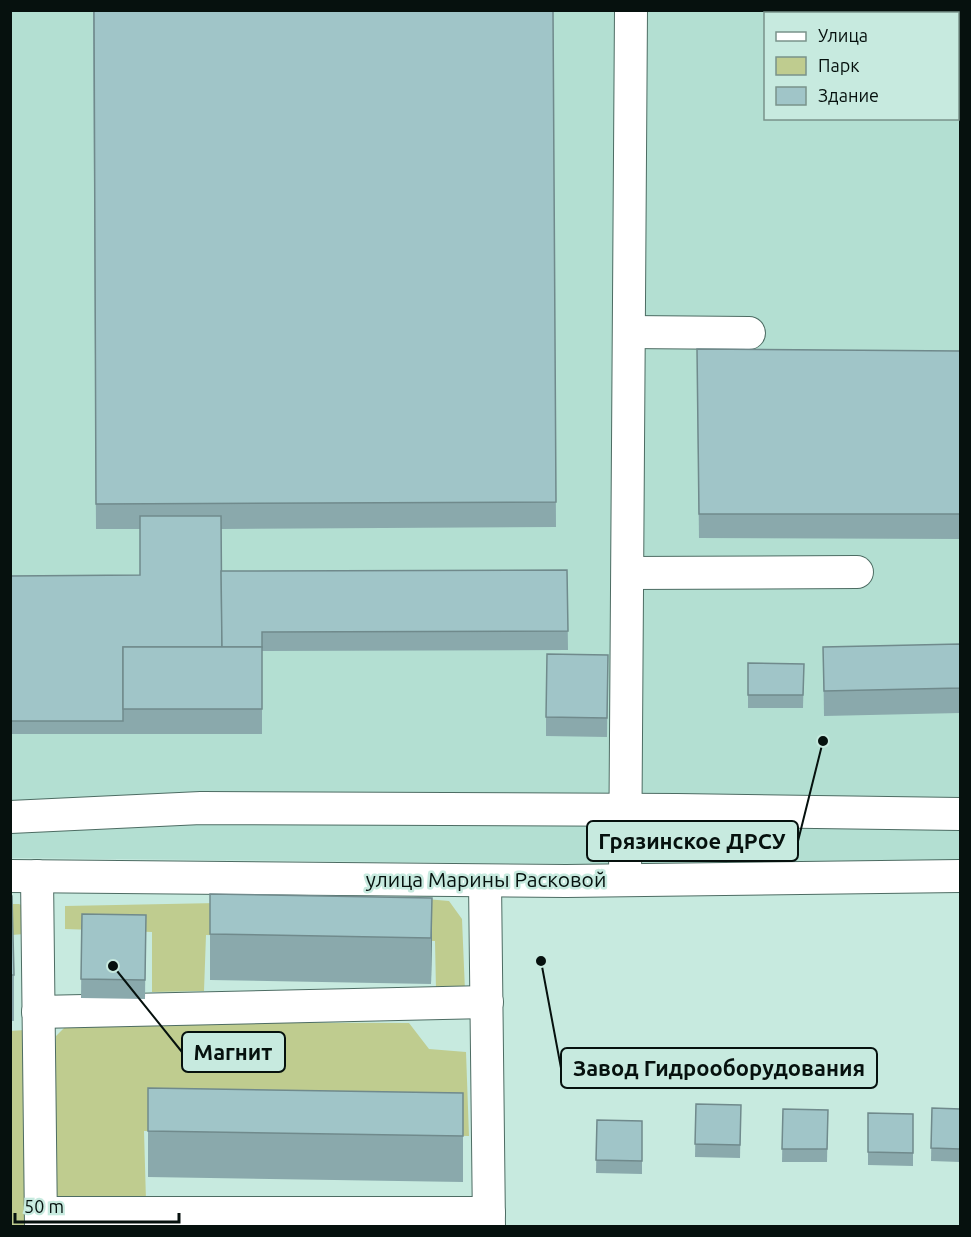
<svg xmlns="http://www.w3.org/2000/svg" width="971" height="1237" viewBox="0 0 971 1237" font-family="Ubuntu,sans-serif">
	<style>
		.built { fill: #b3dfd2; fill-rule: evenodd }
		.green { fill: #bfcc8f }
		.lines { fill: none; stroke-linecap: round; stroke-linejoin: round }
		.minor-casing { stroke: #4d6c63; stroke-width: 34 }
		.minor { stroke: #fff; stroke-width: 32 }
		.wall { fill: #8aa9ac }
		.shaded-wall { fill: #708a8c }
		.building { fill: #a0c5c8; stroke: #708a8c; stroke-width: 1.5 }
		.labels { text-anchor: middle; stroke-width: 5; stroke-linejoin: round; paint-order: stroke }
		.street-label { font-size: 21px; fill: #06110e; stroke: #c7eadf }
		.leader { fill: none; stroke: #06110e; stroke-width: 2 }
		.callout-dot { fill: #06110e; stroke: #c7eadf; stroke-width: 2 }
		.callout { fill: #c7eadf; stroke: #06110e; stroke-width: 2 }
		.callout-label { font-size: 22px; text-anchor: middle; font-weight: bold; fill: #06110e }
	</style>
	<rect width="100%" height="100%" fill="#c7eadf"/>
	<path class="built" d="M 11,11 L 960,11 L 960,861 L 686,865 L 11,858 ZM 766,14 L 958,14 L 958,118 L 766,118 Z"/>
	<g class="green">
		<polygon points="426,899 449,901 462,919 465,991 436,990 435,941 206,935 204,991 152,992 152,932 65,929 65,906"/>
		<polygon points="10,904 19,904 24,906 25,934 11,935"/>
		<polygon points="70,1022 409,1023 429,1049 466,1052 469,1136 144,1131 146,1201 71,1205 55,1194 56,1036"/>
		<polygon points="25,1030 25,1226 11,1226 10,1031"/>
	</g>
	<g class="lines">
		<defs>
			<g id="minor">
				<polyline points="629,332 749,333"/>
				<polyline points="628,573 857,572"/>
				<polyline points="10,817 201,808 677,810 960,814"/>
				<polyline points="10,876 566,881 960,876"/>
				<polyline points="37,876 41,1226"/>
				<polyline points="625,880 631,10"/>
				<polyline points="485,881 489,1226"/>
				<polyline points="38,1012 487,1002"/>
				<polyline points="41,1213 489,1213"/>
			</g>
		</defs>
		<use href="#minor" class="minor-casing"/>
		<use href="#minor" class="minor"/>
	</g>
	<g class="wall">
		<polygon points="93,10 553,10 556,527 221,529 221,571 567,570 568,650 262,651 262,734 10,734 10,576 140,575 140,529 96,529"/>
		<polygon points="960,351 960,539 699,538 697,374"/>
		<polygon points="960,644 960,713 824,716 823,647"/>
		<polygon points="608,655 607,737 546,736 546,717"/>
		<polygon points="748,663 804,664 803,708 748,708"/>
		<polygon points="210,894 432,898 431,984 210,980"/>
		<polygon points="10,896 14,975 14,1021 10,1021"/>
		<polygon points="82,914 146,915 145,999 81,998"/>
		<polygon points="210,1040 210,1069 189,1069 189,1041"/>
		<polygon points="148,1088 463,1093 463,1182 148,1177"/>
		<polygon points="696,1104 741,1105 740,1158 695,1157"/>
		<polygon points="932,1108 960,1109 960,1162 931,1161"/>
		<polygon points="783,1109 828,1110 827,1162 782,1162"/>
		<polygon points="868,1113 913,1114 913,1166 868,1165"/>
		<polygon points="597,1120 642,1121 642,1174 596,1173"/>
	</g>
	<polygon class="shaded-wall" points="432,898 432,944 431,984 431,938"/>
	<g class="building">
		<polygon points="94,10 553,10 556,502 96,504"/>
		<polygon points="697,349 960,351 960,514 699,514"/>
		<polygon points="140,516 221,516 222,647 123,647 123,721 10,721 10,576 140,575"/>
		<polygon points="567,570 568,631 262,632 262,647 222,647 221,571"/>
		<polygon points="960,644 960,688 824,691 823,647"/>
		<rect x="123" y="647" width="139" height="62"/>
		<polygon points="547,654 608,655 607,718 546,717"/>
		<polygon points="748,663 804,664 803,695 748,695"/>
		<polygon points="210,894 432,898 431,938 210,934"/>
		<polygon points="10,896 12,896 14,975 10,975"/>
		<polygon points="82,914 146,915 145,980 81,979"/>
		<polygon points="148,1088 463,1093 463,1136 148,1131"/>
		<polygon points="696,1104 741,1105 740,1145 695,1144"/>
		<polygon points="932,1108 960,1109 960,1149 931,1148"/>
		<polygon points="783,1109 828,1110 827,1149 782,1149"/>
		<polygon points="868,1113 913,1114 913,1153 868,1152"/>
		<polygon points="597,1120 642,1121 642,1161 596,1160"/>
	</g>
	<g class="labels">
		<g class="street-label">
			<text x="486" y="887">улица Марины Расковой</text>
		</g>
	</g>
	<path class="leader" d="M823 741L798 841M113 966L182 1052M541 961L561 1068"/>
	<g class="callout-dot">
		<circle cx="823" cy="741" r="6"/>
		<circle cx="113" cy="966" r="6"/>
		<circle cx="541" cy="961" r="6"/>
	</g>
	<g class="callout">
		<rect x="587" y="821" width="211" height="40" rx="6"/>
		<rect x="182" y="1032" width="103" height="40" rx="6"/>
		<rect x="561" y="1048" width="316" height="40" rx="6"/>
	</g>
	<g class="callout-label">
		<text x="692" y="849">Грязинское ДРСУ</text>
		<text x="233" y="1060">Магнит</text>
		<text x="719" y="1076">Завод Гидрооборудования</text>
	</g>
	<rect width="971" height="1237" fill="none" stroke="#06110e" stroke-width="24"/>
	<rect x="764" y="12" width="195" height="108" fill="#c7eadf" stroke="#7a938b" stroke-width="1.5"/>
	<rect x="776" y="32" width="30" height="9" fill="#ffffff" stroke="#7a938b" stroke-width="1.5"/>
	<text x="818" y="42" font-size="18" fill="#06110e">Улица</text>
	<rect x="776" y="57" width="30" height="18" fill="#bfcc8f" stroke="#7a938b" stroke-width="1.5"/>
	<text x="818" y="72" font-size="18" fill="#06110e">Парк</text>
	<rect x="776" y="87" width="30" height="18" fill="#a0c5c8" stroke="#7a938b" stroke-width="1.5"/>
	<text x="818" y="102" font-size="18" fill="#06110e">Здание</text>
	<path d="M15 1213v9h164v-9" fill="none" stroke="#06110e" stroke-width="3"/>
	<text x="24" y="1213" font-size="18" fill="#06110e" stroke="#c7eadf" stroke-width="4.5" paint-order="stroke">50 m</text>
</svg>
